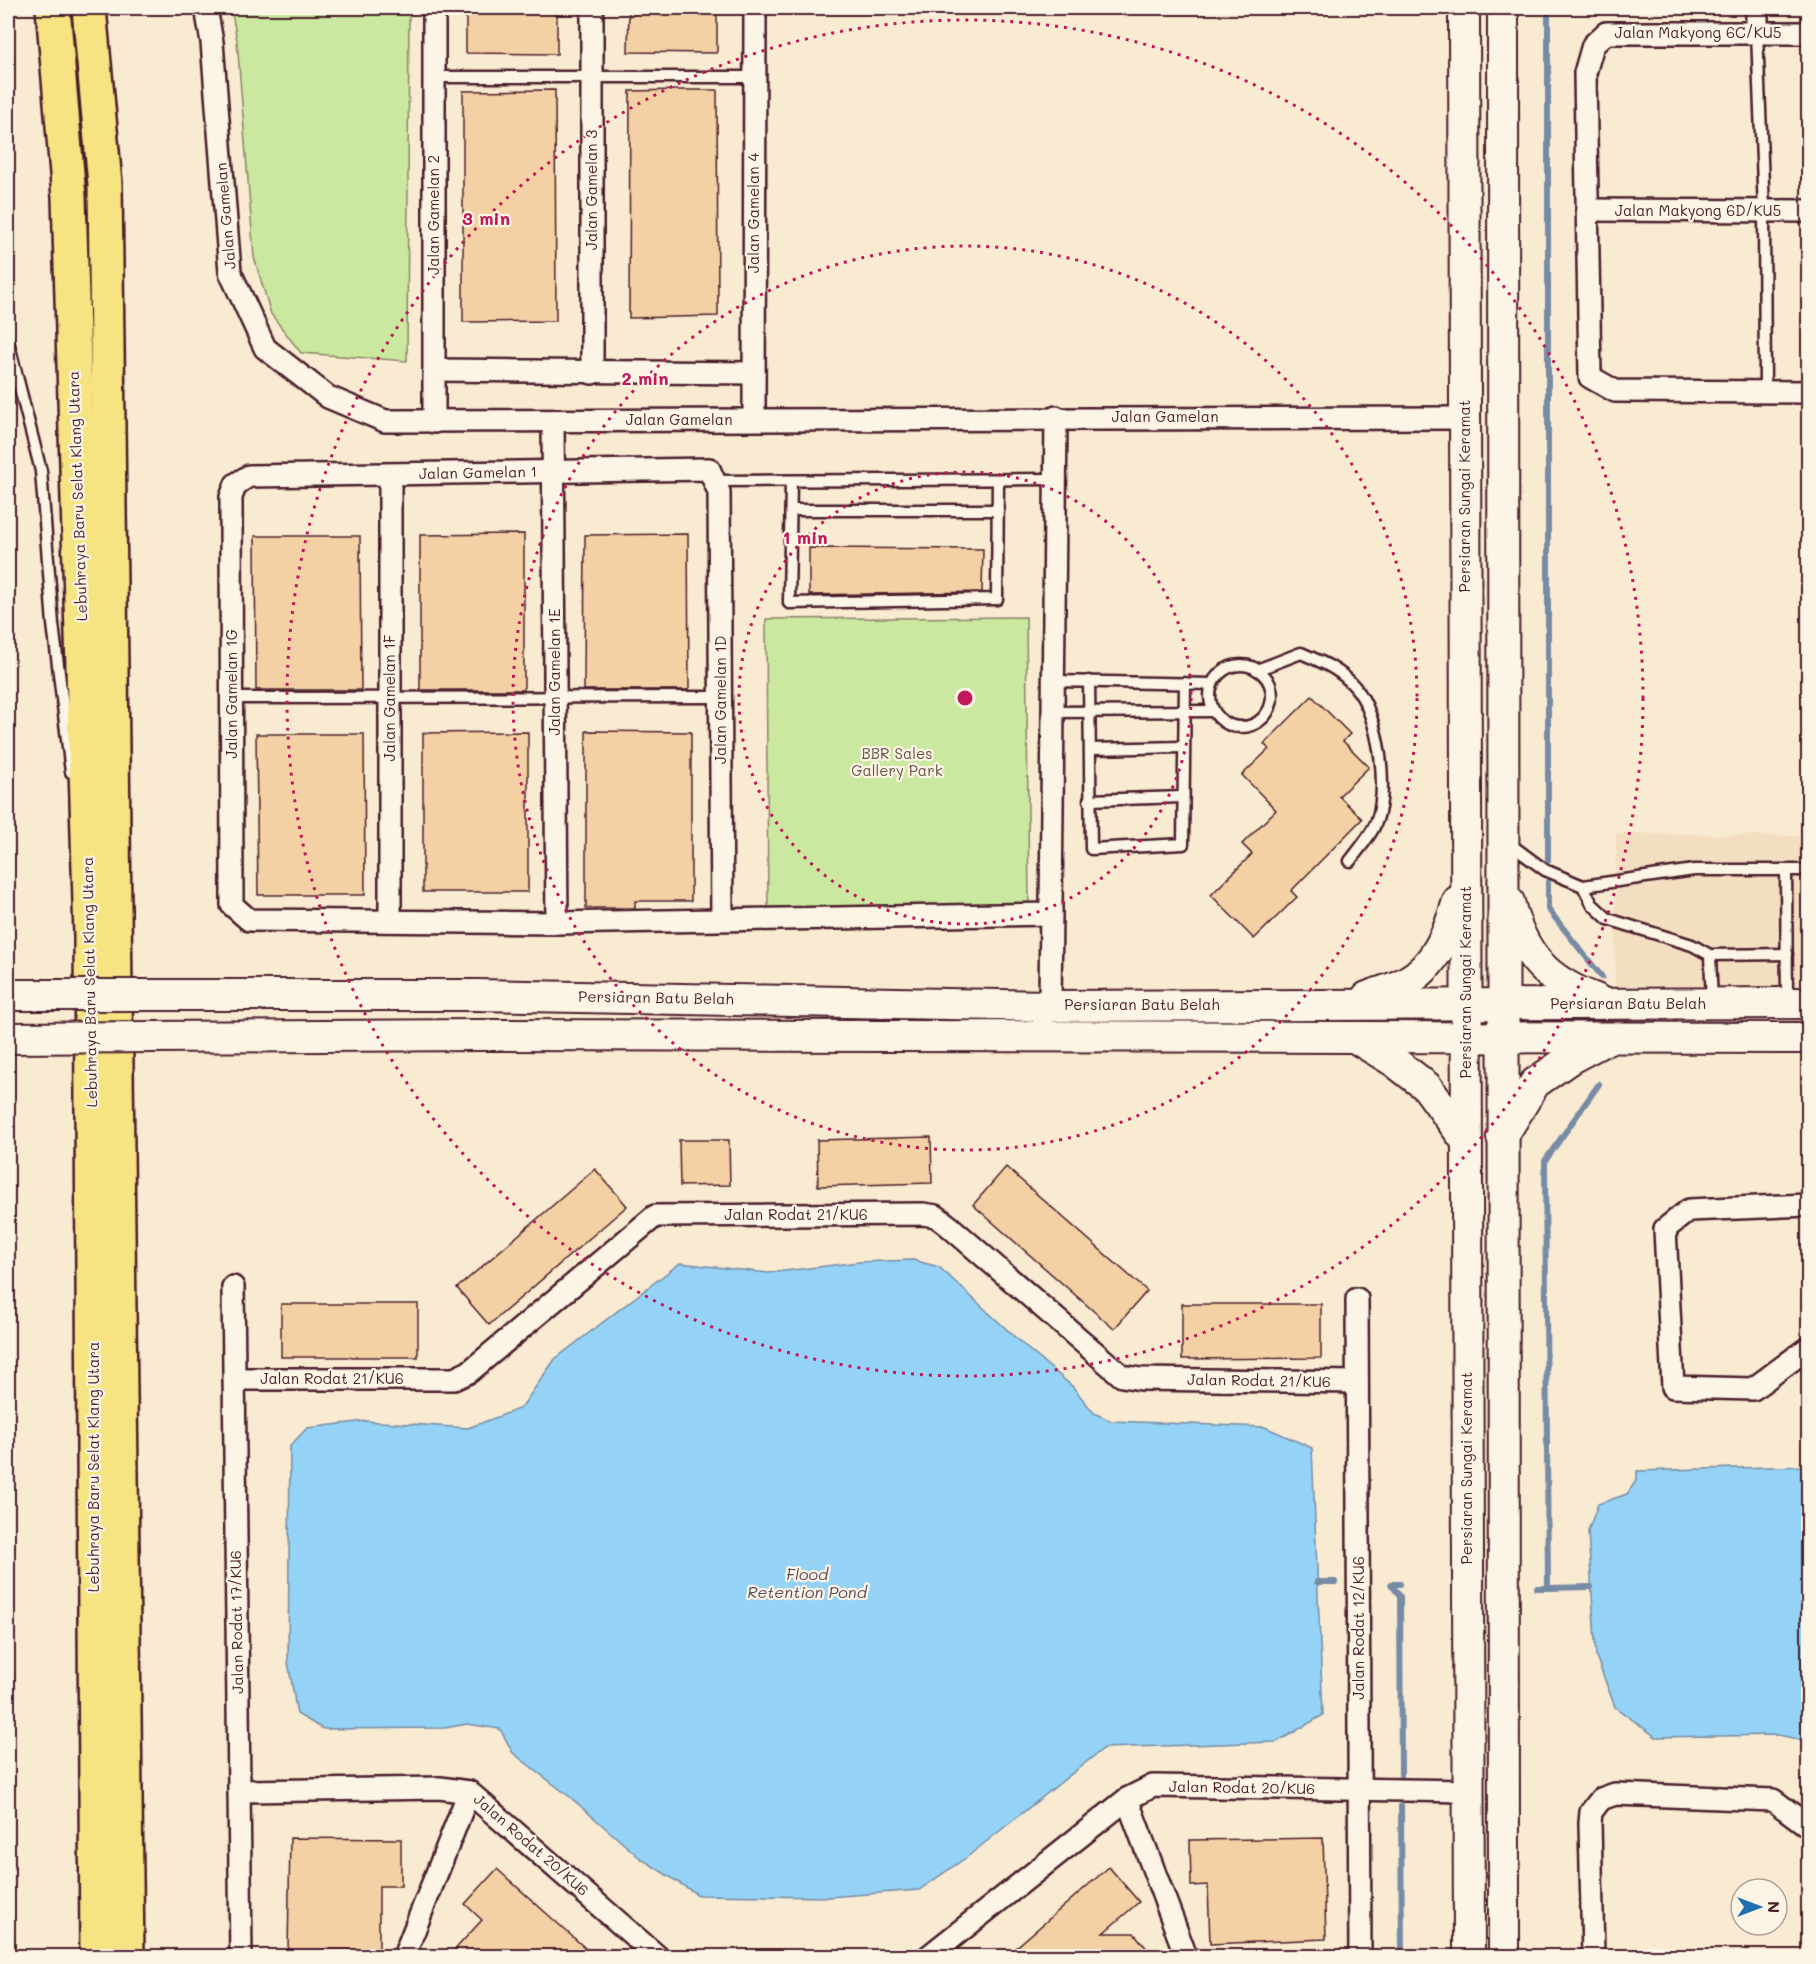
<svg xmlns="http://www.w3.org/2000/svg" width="1816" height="1964" viewBox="0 0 1816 1964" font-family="Mali,sans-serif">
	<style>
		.built { fill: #f4dec1 }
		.green { fill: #cae8a0; stroke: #8a8466; stroke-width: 1.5 }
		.water { fill: #94d3f5; stroke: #768ba4; stroke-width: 1.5 }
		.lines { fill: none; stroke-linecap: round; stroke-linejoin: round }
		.stream { stroke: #768ba4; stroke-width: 6 }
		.building { fill: #f3d1a4; stroke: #4a1f2b; stroke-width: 1.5 }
		.lane-casing { stroke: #4a1f2b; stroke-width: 15 }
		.street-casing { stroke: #4a1f2b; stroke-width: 26 }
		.secondary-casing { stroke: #4a1f2b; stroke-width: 34 }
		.highway-casing { stroke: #4a1f2b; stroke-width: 38 }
		.path { stroke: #4a1f2b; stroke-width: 4; stroke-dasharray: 4.5 4.5; stroke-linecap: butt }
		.lane { stroke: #fcf5e5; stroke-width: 10 }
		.street { stroke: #fcf5e5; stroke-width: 21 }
		.secondary { stroke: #fcf5e5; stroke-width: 30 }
		.highway { stroke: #f6e381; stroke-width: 33 }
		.secondary-bridge-casing { stroke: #4a1f2b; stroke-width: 34; stroke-linecap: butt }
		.secondary-bridge { stroke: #fcf5e5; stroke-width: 30 }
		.ring { fill: none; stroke: #c2185b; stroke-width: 3; stroke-dasharray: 3 6 }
		.labels { text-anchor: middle; stroke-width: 4.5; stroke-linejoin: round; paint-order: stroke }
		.street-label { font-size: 15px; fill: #4a1f2b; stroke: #fcf5e5 }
		.park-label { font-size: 15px; fill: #6a5148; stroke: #fcf5e5 }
		.water-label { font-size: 16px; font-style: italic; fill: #5c4c5e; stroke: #fcf5e5 }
		.centre { fill: #c2185b; stroke: #fcf5e5; stroke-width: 3 }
		.ring-label { font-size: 18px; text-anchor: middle; font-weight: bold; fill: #c2185b; stroke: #fcf5e5; stroke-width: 4.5; stroke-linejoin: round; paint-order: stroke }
	</style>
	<rect width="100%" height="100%" fill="#f9ead2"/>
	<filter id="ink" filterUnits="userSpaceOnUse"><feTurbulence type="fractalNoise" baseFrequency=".0167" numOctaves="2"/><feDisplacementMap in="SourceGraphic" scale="12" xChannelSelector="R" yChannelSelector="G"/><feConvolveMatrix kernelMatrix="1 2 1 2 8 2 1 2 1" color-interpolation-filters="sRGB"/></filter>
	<g filter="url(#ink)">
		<polygon class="built" points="1616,833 1808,836 1808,986 1615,986"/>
		<g class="green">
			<polygon points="231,8 409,8 407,361 301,353 271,314 254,257 237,40"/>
			<polygon points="1026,617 1029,905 768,908 766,619"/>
		</g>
		<g class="water">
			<polygon points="913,1260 939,1267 1028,1349 1072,1386 1094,1413 1111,1421 1265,1427 1312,1448 1323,1715 1277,1742 1104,1748 967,1857 919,1890 828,1897 698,1895 640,1858 570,1797 513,1753 500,1729 467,1724 445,1728 323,1729 297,1714 288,1662 290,1446 307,1428 366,1421 468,1428 521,1408 555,1359 680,1263 768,1273 859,1262"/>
			<polygon points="1808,1466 1808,1741 1778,1735 1656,1737 1615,1707 1596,1656 1588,1531 1598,1504 1627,1494 1637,1479 1637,1471"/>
		</g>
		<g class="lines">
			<g class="stream">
				<polyline points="1548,8 1548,860"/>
				<polyline points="1548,882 1548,909 1602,977"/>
				<polyline points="1317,1582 1335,1582"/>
				<polyline points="1400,1584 1391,1584 1400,1596 1401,1775"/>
				<polyline points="1591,1587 1548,1588 1545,1161 1599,1084"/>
				<polyline points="1537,1588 1548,1588"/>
				<polyline points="1401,1806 1402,1956"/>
			</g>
		</g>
		<g class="building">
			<polygon points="466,8 557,8 557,54 466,53"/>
			<polygon points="629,8 717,8 717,53 628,52"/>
			<polygon points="555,90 556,321 463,322 463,91"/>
			<polygon points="679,90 717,90 718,316 629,318 630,91"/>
			<polygon points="524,534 524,690 420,690 420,535"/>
			<polygon points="688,534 689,690 584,690 585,535"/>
			<polygon points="255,536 360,536 361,690 256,690"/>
			<polygon points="809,548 983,549 982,592 809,595"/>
			<polygon points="1312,696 1350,734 1343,741 1369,767 1339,796 1362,819 1291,891 1297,897 1254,939 1211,895 1252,854 1242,844 1276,810 1242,775 1269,749 1264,744"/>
			<polygon points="586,731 691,732 691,901 635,901 635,908 586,908"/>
			<polygon points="528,732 528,892 423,892 423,733"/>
			<polygon points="256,734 364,734 365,895 258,895"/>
			<polygon points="931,1137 932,1183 818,1186 817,1140"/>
			<polygon points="679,1140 729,1140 730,1185 680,1186"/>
			<polygon points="1006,1167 1147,1291 1114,1329 973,1205"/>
			<polygon points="595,1169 627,1206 489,1325 457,1288"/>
			<rect x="281" y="1304" width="137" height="53"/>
			<polygon points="1182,1304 1321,1304 1321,1358 1182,1359"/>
			<polygon points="290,1838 401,1839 401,1886 379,1886 379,1950 288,1950"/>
			<polygon points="1323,1838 1326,1939 1210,1944 1208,1885 1191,1886 1190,1840"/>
			<polygon points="1109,1867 1139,1902 1103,1933 1134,1933 1153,1956 1006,1956"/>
			<polygon points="497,1869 565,1930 594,1956 449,1956 482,1920 465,1904"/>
		</g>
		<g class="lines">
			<defs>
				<g id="lane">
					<polyline points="1757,33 1764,211 1765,391"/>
					<polyline points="434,77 755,77"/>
					<polyline points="8,341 41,471 53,624 71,772"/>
					<polyline points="714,481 1056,479"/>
					<polyline points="791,481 789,603 997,599 998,480"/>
					<polyline points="791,510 998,510"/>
					<circle cx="1241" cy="696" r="31"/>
					<path d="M 1257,670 L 1301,653 C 1322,662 1340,669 1355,687 C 1379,714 1391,794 1374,827 C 1368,839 1358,850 1350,861"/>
					<polyline points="1053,681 1212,684"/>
					<polyline points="1089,681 1091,849 1183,844 1185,683"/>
					<polyline points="232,698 721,697"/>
					<polyline points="1053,712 1213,711"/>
					<polyline points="1091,749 1183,747"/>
					<polyline points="1089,800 1183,797"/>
					<polyline points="1507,842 1545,870 1583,886 1694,870 1808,870"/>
					<polyline points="1786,870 1787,1002"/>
					<polyline points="1583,886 1592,904 1608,919 1692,945 1710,955 1712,1002"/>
					<polyline points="1710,955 1787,954"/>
				</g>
				<g id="street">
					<polyline points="206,8 212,42 230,272 265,348 328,397 385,421 1465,418"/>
					<polyline points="1757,8 1757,33"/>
					<polyline points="1808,33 1606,33 1593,45 1585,73 1590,377 1615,391 1808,392"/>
					<polyline points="1587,210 1808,211"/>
					<polyline points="434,370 754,373"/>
					<polyline points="592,373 592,8"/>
					<polyline points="754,419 755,8"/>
					<polyline points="553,421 557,923"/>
					<polyline points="434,422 434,8"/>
					<polyline points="390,475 390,921"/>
					<polyline points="722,920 719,492 709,469 249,476 236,484 231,497 232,905 249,920 557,923 1051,914"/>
					<polyline points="1043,1018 1050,1006 1056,417"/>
					<polyline points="1808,1205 1689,1210 1665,1229 1673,1387 1753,1389 1808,1348"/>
					<polyline points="233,1287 241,1956"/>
					<polyline points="1357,1299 1360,1956"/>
					<polyline points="234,1379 454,1379 469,1372 655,1216 923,1214 936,1216 949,1226 1122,1376 1141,1379 1357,1382"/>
					<polyline points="239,1791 440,1788 469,1792 657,1956"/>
					<polyline points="1127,1799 1186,1956"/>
					<polyline points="404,1956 469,1792"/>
					<polyline points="929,1956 1127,1799 1153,1786 1468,1791"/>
					<polyline points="1593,1956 1590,1823 1591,1812 1601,1799 1615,1794 1773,1800 1808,1826"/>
				</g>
				<g id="secondary">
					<polyline points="1464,8 1469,1956"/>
					<polyline points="1503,8 1504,1956"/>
					<path d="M 1509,902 C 1522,954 1546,981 1596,999"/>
					<polyline points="476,995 1050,1006 1808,1003"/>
					<path d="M 1367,997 C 1379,992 1394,989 1406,982 C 1436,966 1449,931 1458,901"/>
					<polyline points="477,1035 1808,1038"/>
					<polyline points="1354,1037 1395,1062 1427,1087 1467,1142"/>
					<polyline points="1502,1137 1535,1083 1571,1058 1605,1040"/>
				</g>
				<g id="highway">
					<polyline points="53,8 69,197 91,936 97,1956"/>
					<polyline points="89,8 105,184 127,1956"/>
				</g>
			</defs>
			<use href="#lane" class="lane-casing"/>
			<use href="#street" class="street-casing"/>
			<use href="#secondary" class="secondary-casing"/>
			<use href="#highway" class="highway-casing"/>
			<polyline class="path" points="8,1500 8,1550"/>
			<use href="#lane" class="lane"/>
			<use href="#street" class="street"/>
			<use href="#secondary" class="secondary"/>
			<use href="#highway" class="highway"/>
			<defs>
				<g id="secondary-bridge">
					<polyline points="8,995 476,995"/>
					<polyline points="8,1038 477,1035"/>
				</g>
			</defs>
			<use href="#secondary-bridge" class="secondary-bridge-casing"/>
			<use href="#secondary-bridge" class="secondary-bridge"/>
		</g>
	</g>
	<g class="ring">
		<circle cx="965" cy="698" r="226"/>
		<circle cx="965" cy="698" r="452"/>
		<circle cx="965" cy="698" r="678"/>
	</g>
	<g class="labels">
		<g class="street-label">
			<text x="1698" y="38">Jalan Makyong 6C/KU5</text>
			<text transform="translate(592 190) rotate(-90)" y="5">Jalan Gamelan 3</text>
			<text x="1698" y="216">Jalan Makyong 6D/KU5</text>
			<text transform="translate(754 213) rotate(-90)" y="5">Jalan Gamelan 4</text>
			<text transform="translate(434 215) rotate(-90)" y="5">Jalan Gamelan 2</text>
			<text transform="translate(226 216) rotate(-95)" y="5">Jalan Gamelan</text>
			<text x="1165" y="422">Jalan Gamelan</text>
			<text x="679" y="425">Jalan Gamelan</text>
			<text transform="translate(478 473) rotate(-1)" y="5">Jalan Gamelan 1</text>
			<text transform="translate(78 496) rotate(-92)" y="5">Lebuhraya Baru Selat Klang Utara</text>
			<text transform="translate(1465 496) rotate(-90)" y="5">Persiaran Sungai Keramat</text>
			<text transform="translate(555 672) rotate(-90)" y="5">Jalan Gamelan 1E</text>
			<text transform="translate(232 694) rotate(-90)" y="5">Jalan Gamelan 1G</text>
			<text transform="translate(390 698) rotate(-90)" y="5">Jalan Gamelan 1F</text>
			<text transform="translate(721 700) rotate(-90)" y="5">Jalan Gamelan 1D</text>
			<text transform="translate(90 982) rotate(-91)" y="5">Lebuhraya Baru Selat Klang Utara</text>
			<text transform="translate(1466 982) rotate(-90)" y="5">Persiaran Sungai Keramat</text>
			<text transform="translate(656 998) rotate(1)" y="5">Persiaran Batu Belah</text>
			<text x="1628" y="1009">Persiaran Batu Belah</text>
			<text x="1142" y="1010">Persiaran Batu Belah</text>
			<text x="796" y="1220">Jalan Rodat 21/KU6</text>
			<text x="332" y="1384">Jalan Rodat 21/KU6</text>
			<text transform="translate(1259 1381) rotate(1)" y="5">Jalan Rodat 21/KU6</text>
			<text transform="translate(94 1467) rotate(-90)" y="5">Lebuhraya Baru Selat Klang Utara</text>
			<text transform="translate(1467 1468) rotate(-90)" y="5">Persiaran Sungai Keramat</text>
			<text transform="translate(237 1622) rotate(-91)" y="5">Jalan Rodat 17/KU6</text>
			<text transform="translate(1359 1628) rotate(-90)" y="5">Jalan Rodat 12/KU6</text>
			<text transform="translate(1242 1788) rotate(1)" y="5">Jalan Rodat 20/KU6</text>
			<text transform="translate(531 1845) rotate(41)" y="5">Jalan Rodat 20/KU6</text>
		</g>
		<g class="park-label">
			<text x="897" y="759">BBR Sales<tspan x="897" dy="17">Gallery Park</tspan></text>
		</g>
		<g class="water-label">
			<text x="807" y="1580">Flood<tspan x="807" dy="18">Retention Pond</tspan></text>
		</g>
	</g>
	<circle cx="965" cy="698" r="9" class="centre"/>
	<g class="ring-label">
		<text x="486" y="225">3 min</text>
		<text x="645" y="385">2 min</text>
		<text x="805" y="544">1 min</text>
	</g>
	<rect width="1816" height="1964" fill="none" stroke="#fcf5e5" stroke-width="30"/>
	<rect x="15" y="15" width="1786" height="1934" fill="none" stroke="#4a1f2b" stroke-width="2" filter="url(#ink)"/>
	<g transform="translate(1759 1907) rotate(90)"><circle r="28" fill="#fcf5e5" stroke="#b59f9b" stroke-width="1.5"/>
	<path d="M0-4.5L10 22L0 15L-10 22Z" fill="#1f6fb2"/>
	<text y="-9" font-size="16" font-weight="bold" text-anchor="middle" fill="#4a1f2b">N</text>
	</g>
</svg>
